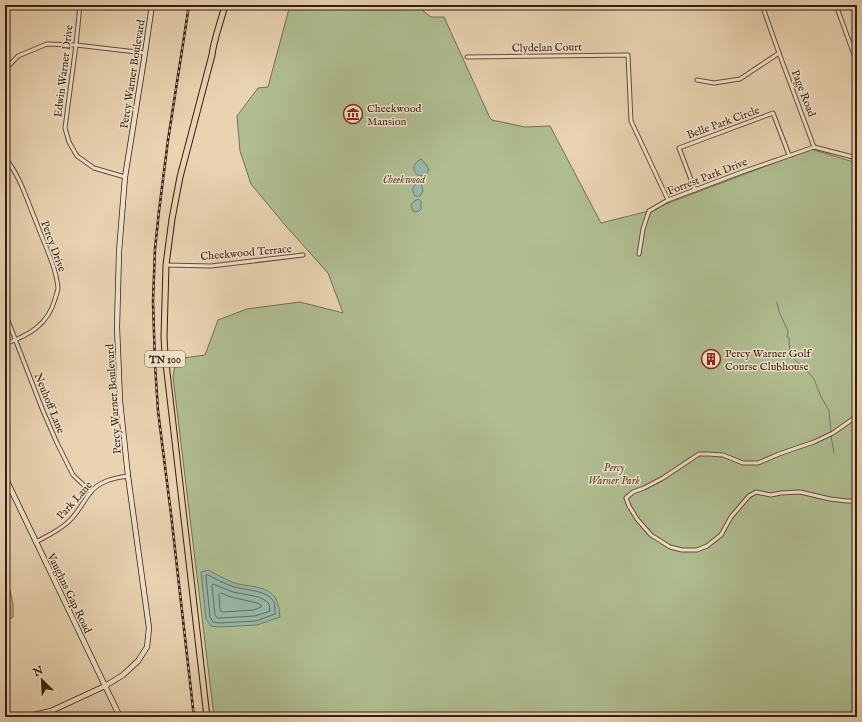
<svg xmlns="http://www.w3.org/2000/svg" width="862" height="722" viewBox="0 0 862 722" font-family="'IM FELL English',serif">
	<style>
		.green { fill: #b0be91; stroke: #746e52 }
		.water { fill: #97b8ab; stroke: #717a6e }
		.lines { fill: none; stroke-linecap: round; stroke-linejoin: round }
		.shore { stroke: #676b5e; stroke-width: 1 }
		.stream { stroke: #717a6e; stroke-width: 1 }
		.street-casing { stroke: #644b3a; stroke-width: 5 }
		.secondary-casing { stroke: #371e12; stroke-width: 6 }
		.primary-casing { stroke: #371e12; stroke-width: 7 }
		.street { stroke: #f1e2cc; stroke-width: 3 }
		.secondary { stroke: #f1e2cc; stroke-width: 4.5 }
		.primary { stroke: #e9d3b1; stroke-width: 5 }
		.rail-casing { stroke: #371e12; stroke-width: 2.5 }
		.rail { stroke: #f1e2cc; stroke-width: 1; stroke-dasharray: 3; stroke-linecap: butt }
		.labels { text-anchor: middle; stroke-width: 3; stroke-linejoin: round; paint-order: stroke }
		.shield { fill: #f1e2cc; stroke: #6f594a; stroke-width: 1 }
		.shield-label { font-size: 10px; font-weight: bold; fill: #371e12 }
		.street-label { font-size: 11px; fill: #371e12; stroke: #f1e2cc }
		.poi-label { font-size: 11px; fill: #371e12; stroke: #f1e2cc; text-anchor: start }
		.park-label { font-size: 11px; font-style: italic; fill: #554632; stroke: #f1e2cc }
	</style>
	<rect width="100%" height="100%" fill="#e9d3b1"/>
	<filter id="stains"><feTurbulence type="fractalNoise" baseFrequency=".005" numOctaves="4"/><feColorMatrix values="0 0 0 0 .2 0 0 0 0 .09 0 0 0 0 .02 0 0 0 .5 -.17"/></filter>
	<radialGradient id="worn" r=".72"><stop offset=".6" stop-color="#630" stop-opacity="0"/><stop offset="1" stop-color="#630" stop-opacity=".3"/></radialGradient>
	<g class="green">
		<polygon points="290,5 417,6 431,17 444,17 490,118 492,120 525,127 550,126 601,223 657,209 663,205 811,149 857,163 857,717 214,717 173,377 176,359 205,355 218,320 247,309 300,302 343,313 328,273 285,225 251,184 240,151 237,116 258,88 268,87"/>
		<polygon points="5,567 13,604 13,617 5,622"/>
	</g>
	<g class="water">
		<path d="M 421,159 L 426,164 L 429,170 C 420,185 405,167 421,159 Z"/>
		<path d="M 418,181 L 421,182 L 423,191 L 420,196 L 415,196 C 411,190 413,186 418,181 Z"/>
		<polygon points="418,199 421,201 421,209 419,211 414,212 413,211 411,206 413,202"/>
		<path d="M 209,570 C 217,575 225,579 234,583 C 248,587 268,585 276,599 C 279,604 279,612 280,617 L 257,625 L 218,627 L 211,626 L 206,619 L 201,572 Z"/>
	</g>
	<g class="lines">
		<g class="shore">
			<path d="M 206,575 L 208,575 C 216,579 225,584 234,587 C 245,590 268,590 274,602 C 275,605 275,611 275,614 L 256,621 L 219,623 L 213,622 L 210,617 L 206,577 Z"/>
			<polygon points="213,584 233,592 259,597 266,601 269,604 270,611 255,616 219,618 217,618 215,615 212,586"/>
			<polygon points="221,593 231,597 257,603 261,605 261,607 254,610 222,612 220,610 219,595"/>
		</g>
		<g class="stream">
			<polyline points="777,302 779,312 788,331 787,337 789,338 790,355 806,370 814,379 821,397 829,410 831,433"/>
			<polyline points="831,436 834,453"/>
		</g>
		<defs>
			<g id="street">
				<polyline points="80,5 76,45 65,128 69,142 77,156 94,168 125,177"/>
				<polyline points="762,5 779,53 814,147"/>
				<polyline points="836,5 857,63"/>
				<polyline points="467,57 628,55 631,121 668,200"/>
				<polyline points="5,70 18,56 47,44 76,45 145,53"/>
				<polyline points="697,80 714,83 740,79 779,53"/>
				<polyline points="814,147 857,158"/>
				<path d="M 5,158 C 20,175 28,203 37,224 C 44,244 56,266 58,288 C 58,291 56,295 55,299 C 48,325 29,335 5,344"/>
				<polyline points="695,190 679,148 773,113 789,155"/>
				<polyline points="639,254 643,229 649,211 668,200 742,172 814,147"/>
				<polyline points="166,265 211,266 303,255"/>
				<polyline points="5,313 43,411 57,443 73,475 91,492"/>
				<polyline points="857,416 833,433 814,442 779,454 758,463 743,463 723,455 708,454 699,454 663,478 644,488 633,492 626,498 629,506 637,519 651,535 670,547 682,550 697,550 707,546 721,535 731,517 749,496 756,492 771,495 781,493 800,492 830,499 847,501 857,501"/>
				<path d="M 36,542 C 47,536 58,531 67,523 C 77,515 82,503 90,493 C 99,481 114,478 128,476"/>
				<polyline points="51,711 54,717"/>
			</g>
			<g id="secondary">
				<polyline points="5,477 120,717"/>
				<polyline points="25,717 51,711 105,686 123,675 138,661 147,647 149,628 128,476 120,401 117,327 119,252 125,177 145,53 152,5"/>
			</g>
			<path id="primary" d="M 207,717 L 165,355 L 164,337 L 166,265 L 172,219 L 180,177 L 212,55 C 214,38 221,22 225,5"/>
		</defs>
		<use href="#street" class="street-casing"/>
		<use href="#secondary" class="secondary-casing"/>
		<use href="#primary" class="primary-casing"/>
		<use href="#street" class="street"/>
		<use href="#secondary" class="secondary"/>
		<use href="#primary" class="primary"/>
		<defs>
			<polyline id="rail" points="189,5 168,140 159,211 155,249 153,301 155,364 158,411 171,514 194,717"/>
		</defs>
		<use href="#rail" class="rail-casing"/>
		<use href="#rail" class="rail"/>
	</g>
	<defs>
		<symbol id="museum-ring" viewBox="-11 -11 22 22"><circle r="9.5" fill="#f1e2cc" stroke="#8f2418" stroke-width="1.5"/><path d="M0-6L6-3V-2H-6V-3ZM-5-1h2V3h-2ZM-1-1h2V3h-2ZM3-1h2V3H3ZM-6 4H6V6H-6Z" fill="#8f2418"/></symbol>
		<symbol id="building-ring" viewBox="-11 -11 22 22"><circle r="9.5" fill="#f1e2cc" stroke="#8f2418" stroke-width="1.5"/><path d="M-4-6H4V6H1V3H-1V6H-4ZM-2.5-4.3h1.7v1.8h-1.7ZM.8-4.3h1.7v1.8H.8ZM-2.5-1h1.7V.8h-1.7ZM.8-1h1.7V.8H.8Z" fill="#8f2418"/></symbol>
	</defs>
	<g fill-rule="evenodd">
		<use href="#museum-ring" x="342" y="103" width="22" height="22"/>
		<use href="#building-ring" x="700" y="348" width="22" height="22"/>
	</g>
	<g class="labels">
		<rect class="shield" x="145" y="351" width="40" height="16" rx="3"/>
		<g class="shield-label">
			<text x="165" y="363">TN 100</text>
		</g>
		<g class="street-label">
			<text transform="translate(547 47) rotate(-1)" y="4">Clydelan Court</text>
			<text transform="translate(63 71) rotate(-83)" y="4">Edwin Warner Drive</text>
			<text transform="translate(132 74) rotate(-81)" y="4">Percy Warner Boulevard</text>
			<text transform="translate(804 93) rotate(69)" y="4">Page Road</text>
			<text transform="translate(723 122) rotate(-20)" y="4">Belle Park Circle</text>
			<text transform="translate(707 176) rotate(-21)" y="4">Forrest Park Drive</text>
			<text transform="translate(54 246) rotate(70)" y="4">Percy Drive</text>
			<text transform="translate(246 252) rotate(-5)" y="4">Cheekwood Terrace</text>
			<text transform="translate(113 399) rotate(-94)" y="4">Percy Warner Boulevard</text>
			<text transform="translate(50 403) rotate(68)" y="4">Neuhoff Lane</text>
			<text transform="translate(74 500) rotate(-48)" y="4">Park Lane</text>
			<text transform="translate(70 593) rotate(64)" y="4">Vaughns Gap Road</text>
		</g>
		<g class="poi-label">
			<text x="367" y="112">Cheekwood<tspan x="367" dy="13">Mansion</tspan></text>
			<text x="725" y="357">Percy Warner Golf<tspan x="725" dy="13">Course Clubhouse</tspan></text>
		</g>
		<g class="park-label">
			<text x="404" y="183">Cheekwood</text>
			<text x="614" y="471">Percy<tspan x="614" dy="13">Warner Park</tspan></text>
		</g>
	</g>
	<rect width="862" height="722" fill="none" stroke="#e9d3b1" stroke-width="20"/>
	<rect x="6" y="6" width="850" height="710" fill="none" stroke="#371e12" stroke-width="2"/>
	<rect x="10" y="10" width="842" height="702" fill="none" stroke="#371e12"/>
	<g transform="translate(42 680) rotate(336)" stroke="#f1e2cc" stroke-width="3" paint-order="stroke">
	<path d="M0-3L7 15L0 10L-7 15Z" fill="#371e12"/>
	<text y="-6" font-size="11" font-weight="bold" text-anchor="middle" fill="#371e12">N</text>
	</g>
	<rect width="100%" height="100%" filter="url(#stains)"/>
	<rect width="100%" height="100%" fill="url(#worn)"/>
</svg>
